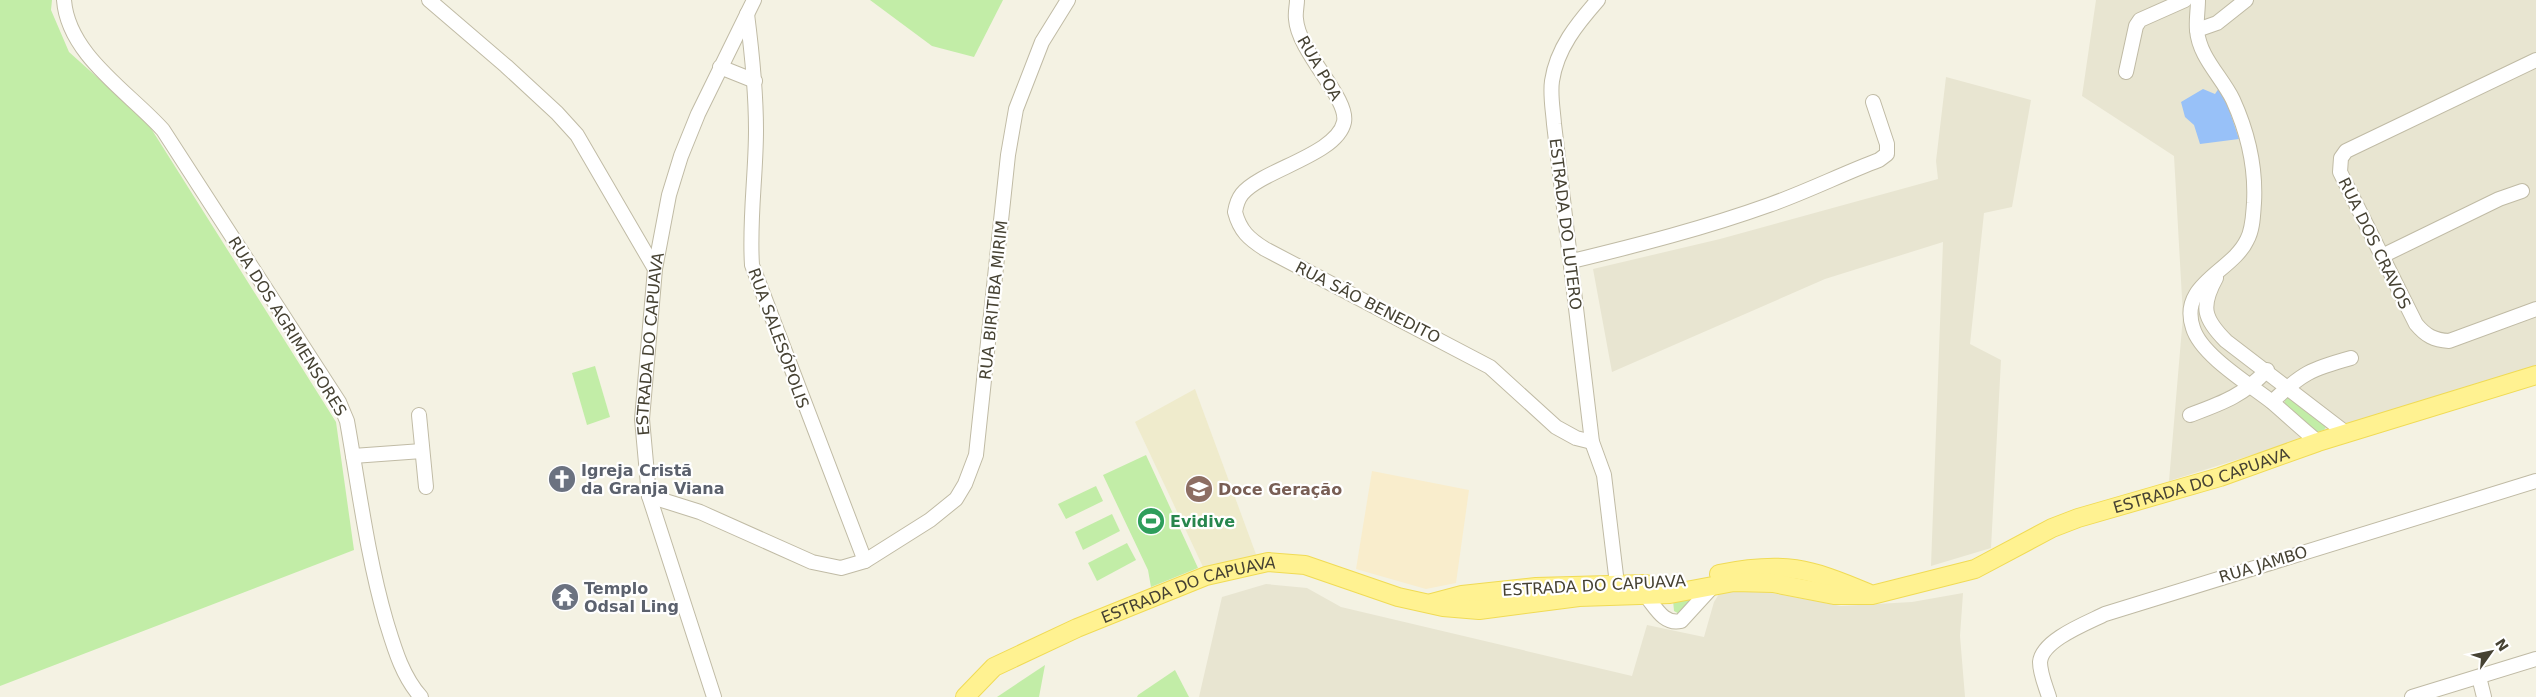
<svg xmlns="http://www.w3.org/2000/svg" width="2536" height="697" viewBox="0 0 2536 697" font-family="'DejaVu Sans',sans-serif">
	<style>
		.residential { fill: #e8e5d1 }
		.commercial { fill: #f9edcc }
		.education { fill: #efebcc }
		.green { fill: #c2eda7 }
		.water { fill: #98c1f8 }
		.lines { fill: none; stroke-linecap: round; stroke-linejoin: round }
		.minor-casing { stroke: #c0bba5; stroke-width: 16 }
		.major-casing { stroke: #f0db55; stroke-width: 20 }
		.minor { stroke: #fff; stroke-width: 14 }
		.major { stroke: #fff291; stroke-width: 18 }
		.labels { text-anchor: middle; stroke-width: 4.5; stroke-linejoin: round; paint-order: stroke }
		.street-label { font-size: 16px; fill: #464233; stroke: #fff }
		.worship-label { font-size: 16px; font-weight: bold; fill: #5b616d; stroke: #fff; text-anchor: start }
		.education-label { font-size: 16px; font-weight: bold; fill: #785e54; stroke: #fff; text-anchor: start }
		.leisure-label { font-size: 16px; font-weight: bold; fill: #27864d; stroke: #fff; text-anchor: start }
	</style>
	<rect width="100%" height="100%" fill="#f4f2e3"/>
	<g class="residential">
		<polygon points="2096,0 2536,0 2536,366 2169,481 2183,316 2174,156 2082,96"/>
		<polygon points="1946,77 2031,100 2012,207 1984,213 1970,344 2001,360 1991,548 1931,566 1943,242 1825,279 1612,372 1593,269 1720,239 1938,179 1936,161"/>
		<polygon points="1266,584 1307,588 1341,607 1632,676 1647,625 1704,637 1714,602 1719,594 1746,588 1841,606 1912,602 1963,593 1960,636 1965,697 1199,697 1222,597"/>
	</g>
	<polygon class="commercial" points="1372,471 1469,490 1456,583 1426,589 1356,569"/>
	<polygon class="education" points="1195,389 1257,557 1204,569 1135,422"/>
	<g class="green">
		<polygon points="0,0 52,0 51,10 69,52 147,122 336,422 354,550 0,686"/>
		<polygon points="870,0 1003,0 974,57 932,46"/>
		<polygon points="595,366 610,417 587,425 572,373"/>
		<polygon points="2289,397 2327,425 2324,430 2317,432 2284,406 2285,400"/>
		<polygon points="1146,455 1198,568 1151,587 1148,570 1103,475"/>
		<polygon points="1096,486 1103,501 1066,519 1058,504"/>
		<polygon points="1112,514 1120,531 1083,550 1075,532"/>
		<polygon points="1127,543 1136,560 1097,581 1088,563"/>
		<polygon points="1693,597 1681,615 1674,611 1673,600"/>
		<polygon points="1045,665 1039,697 997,697"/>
		<polygon points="1175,670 1189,697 1137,697 1138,695"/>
	</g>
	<polygon class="water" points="2221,85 2239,139 2200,144 2194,125 2185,117 2181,102 2203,89 2215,94"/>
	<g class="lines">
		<defs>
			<g id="minor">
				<path d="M 64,0 C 68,55 129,92 163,130 L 339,402 L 347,421 C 359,488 367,555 386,621 C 394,647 402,676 421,697"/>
				<polyline points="429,0 506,66 557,113 577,135 655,269"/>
				<path d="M 1297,0 C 1297,6 1295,13 1296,19 C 1298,52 1349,98 1344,122 C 1337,155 1261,170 1242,194 C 1238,199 1236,206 1235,212 C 1240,231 1249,239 1265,249 L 1490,367 L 1556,427 L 1576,438 L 1592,442"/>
				<path d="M 1598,0 C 1577,24 1557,48 1552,81 C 1550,95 1553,110 1554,124 L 1592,442 L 1604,475 L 1617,584"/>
				<path d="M 2198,0 C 2198,10 2196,20 2197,30 C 2199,57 2222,77 2233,100 C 2248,133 2256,167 2254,203 C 2253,215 2253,229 2247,240 C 2232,272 2178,284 2193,328 C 2201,355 2249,384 2272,402 C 2287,415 2302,429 2318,442"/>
				<path d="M 747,14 C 752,53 756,91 756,130 C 756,175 749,220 752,265 L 865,561"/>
				<polyline points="2197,30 2217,23 2246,0"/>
				<path d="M 2536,60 L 2346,151 L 2341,158 L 2340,172 L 2416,324 C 2426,336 2434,340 2449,341 L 2536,309"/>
				<polyline points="720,67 755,81"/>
				<polyline points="2126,72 2136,26 2140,20 2185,0"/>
				<polyline points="2382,256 2499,199 2522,191"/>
				<path d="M 1572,261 C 1638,245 1705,228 1769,205 C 1806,192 1842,174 1879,160 L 1887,154 L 1887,144 L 1873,102"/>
				<path d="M 2216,278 C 2200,307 2204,319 2226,341 L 2346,433"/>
				<path d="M 2272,402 C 2302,373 2311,369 2351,358"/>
				<polyline points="419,415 426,487"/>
				<path d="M 2190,415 C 2222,403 2243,396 2267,370"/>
				<polyline points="353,456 422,451"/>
				<polyline points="649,496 700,512 812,562 841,568 865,561 930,520 956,499 965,484 976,455 1008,155 1016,109 1042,42 1068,0"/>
				<path d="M 1646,596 C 1656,608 1664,625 1681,621 L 1713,586"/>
				<polyline points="2479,677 2484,697"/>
				<path id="s1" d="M 714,697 L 649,496 L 642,419 L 655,269 L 669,195 L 681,156 L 698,114 L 754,0"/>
				<path d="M 2049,697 C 2046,687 2040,674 2040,662 C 2042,640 2087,623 2105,614 L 2536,481"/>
				<polyline points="2412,697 2536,659"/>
			</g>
			<g id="major">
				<path d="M 1719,574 C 1784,561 1809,568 1868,593"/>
				<polyline points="1432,603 1462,595 1536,587 1646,584"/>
				<path id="s2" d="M 965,697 L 994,667 L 1077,628 L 1206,576 L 1268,562 L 1305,565 L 1398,597 L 1443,607 L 1479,610 L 1579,597 L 1670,594 L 1734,582 L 1773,583 L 1834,595 L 1872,595 L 1975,569 L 2052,528 L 2078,518 L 2220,477 L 2318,442 L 2536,375"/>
			</g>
		</defs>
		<use href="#minor" class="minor-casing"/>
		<use href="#major" class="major-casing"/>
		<use href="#minor" class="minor"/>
		<use href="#major" class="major"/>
	</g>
	<defs>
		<symbol id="church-disc" viewBox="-11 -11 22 22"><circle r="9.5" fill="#6b7280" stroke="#fff"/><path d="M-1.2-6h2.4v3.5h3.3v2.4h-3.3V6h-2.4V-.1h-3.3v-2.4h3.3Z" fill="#fff"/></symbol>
		<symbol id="school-disc" viewBox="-11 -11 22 22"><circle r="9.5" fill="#8d6e63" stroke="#fff"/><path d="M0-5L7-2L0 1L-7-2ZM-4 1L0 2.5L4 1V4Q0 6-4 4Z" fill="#fff"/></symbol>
		<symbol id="stadium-disc" viewBox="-11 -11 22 22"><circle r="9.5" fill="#2e9e5b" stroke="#fff"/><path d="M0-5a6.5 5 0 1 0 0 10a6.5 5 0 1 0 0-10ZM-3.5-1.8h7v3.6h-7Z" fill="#fff"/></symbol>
		<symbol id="temple-disc" viewBox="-11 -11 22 22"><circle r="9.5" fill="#6b7280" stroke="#fff"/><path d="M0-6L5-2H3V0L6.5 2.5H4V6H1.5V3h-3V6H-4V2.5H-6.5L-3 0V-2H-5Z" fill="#fff"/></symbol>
	</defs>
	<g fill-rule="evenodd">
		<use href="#church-disc" x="546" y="463" width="32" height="32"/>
		<use href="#school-disc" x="1183" y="473" width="32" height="32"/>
		<use href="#stadium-disc" x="1135" y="505" width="32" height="32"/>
		<use href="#temple-disc" x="549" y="581" width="32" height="32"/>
	</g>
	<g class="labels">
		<g class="street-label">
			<text transform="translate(1320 68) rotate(60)" y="6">RUA POA</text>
			<text transform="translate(1566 224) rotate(83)" y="6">ESTRADA DO LUTERO</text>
			<text transform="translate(2375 243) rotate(64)" y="6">RUA DOS CRAVOS</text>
			<text transform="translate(993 300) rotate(-84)" y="6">RUA BIRITIBA MIRIM</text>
			<text transform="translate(1368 302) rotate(27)" y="6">RUA SÃO BENEDITO</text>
			<text transform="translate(288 326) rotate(58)" y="6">RUA DOS AGRIMENSORES</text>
			<text transform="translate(779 338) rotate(70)" y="6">RUA SALESÓPOLIS</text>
			<text dy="6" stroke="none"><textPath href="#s1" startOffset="364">ESTRADA DO CAPUAVA</textPath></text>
			<text dy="6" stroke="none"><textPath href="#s2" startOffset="1300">ESTRADA DO CAPUAVA</textPath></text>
			<text transform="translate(2263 564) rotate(-17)" y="6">RUA JAMBO</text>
			<text transform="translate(1594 585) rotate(-3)" y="6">ESTRADA DO CAPUAVA</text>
			<text dy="6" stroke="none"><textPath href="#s2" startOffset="252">ESTRADA DO CAPUAVA</textPath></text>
		</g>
		<g class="worship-label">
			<text x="581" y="476">Igreja Cristã<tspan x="581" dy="18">da Granja Viana</tspan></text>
			<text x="584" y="594">Templo<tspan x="584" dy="18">Odsal Ling</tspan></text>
		</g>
		<g class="education-label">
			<text x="1218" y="495">Doce Geração</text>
		</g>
		<g class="leisure-label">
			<text x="1170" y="527">Evidive</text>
		</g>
	</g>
	<g transform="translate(2491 652) rotate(57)" stroke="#ffffff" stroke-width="4" paint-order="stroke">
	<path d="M0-4L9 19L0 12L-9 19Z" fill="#464233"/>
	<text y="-8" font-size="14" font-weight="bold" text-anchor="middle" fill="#464233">N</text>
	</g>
</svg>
